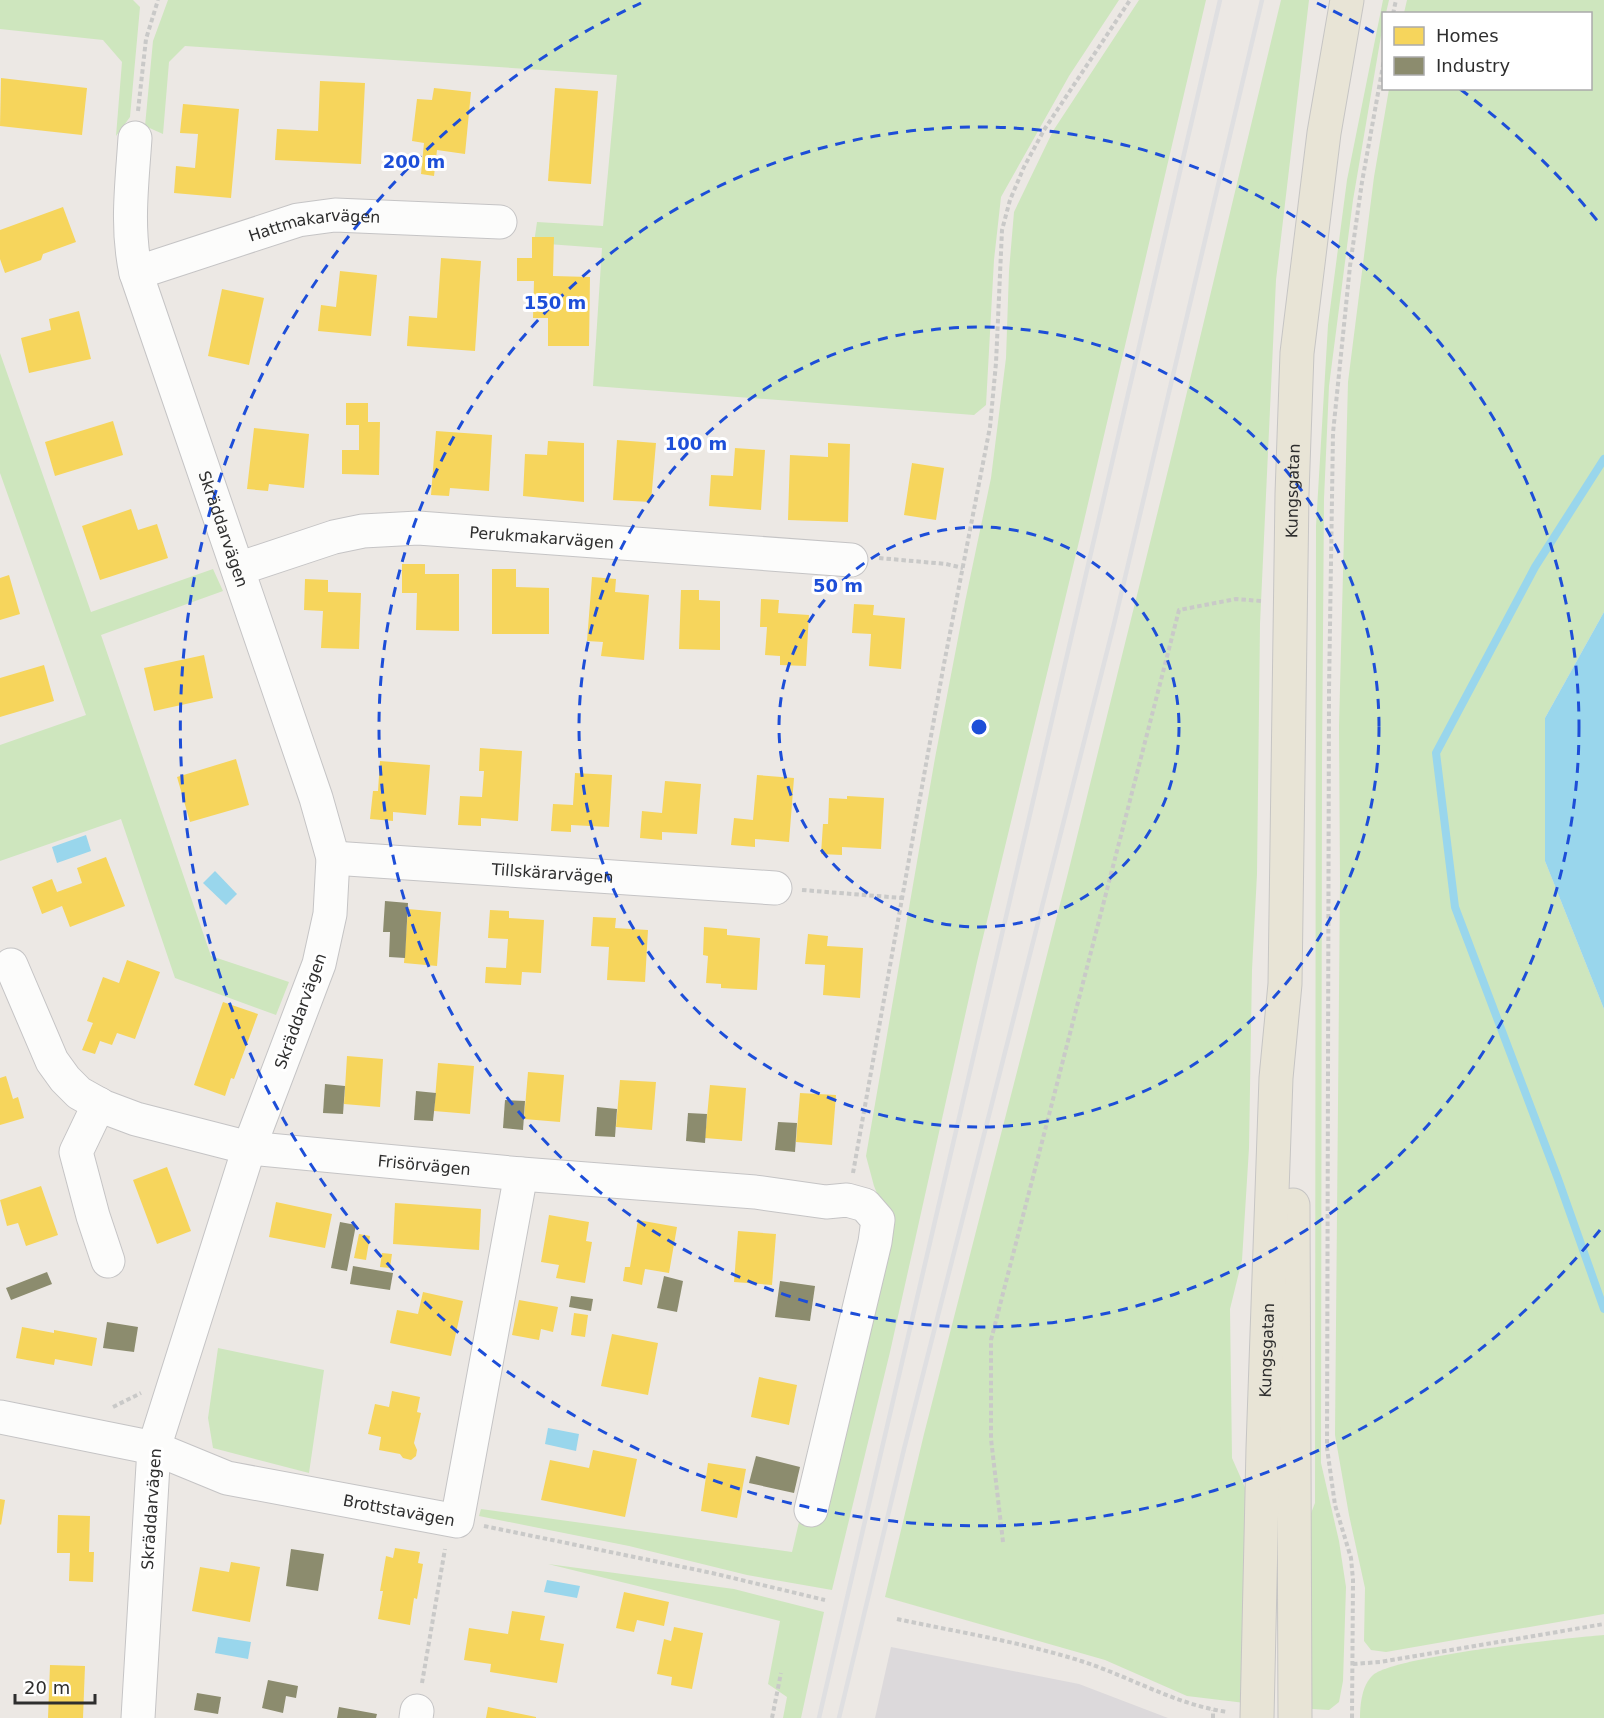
<svg xmlns="http://www.w3.org/2000/svg" width="1604" height="1718" viewBox="0 0 1604 1718" font-family="'DejaVu Sans',sans-serif">
	<style>
		.industrial { fill: #dcd9db }
		.green { fill: #cee6be }
		.water { fill: #99d6ec }
		.homes { fill: #f6d55c }
		.industry { fill: #8c8c6e }
		.lines { fill: none; stroke-linecap: round; stroke-linejoin: round }
		.stream { stroke: #99d6ec; stroke-width: 8 }
		.minor-casing { stroke: #c5c4c5; stroke-width: 35 }
		.major-casing { stroke: #c6c5c4; stroke-width: 35 }
		.path { stroke: #c9c9c8; stroke-width: 4; stroke-dasharray: 4.5 3; stroke-linecap: butt }
		.minor { stroke: #fcfcfb; stroke-width: 33 }
		.major { stroke: #e8e4d6; stroke-width: 33 }
		.rail { stroke: #dfdfe1; stroke-width: 4.5 }
		.ring { fill: none; stroke: #1d4ed8; stroke-width: 3; stroke-dasharray: 10 8 }
		.labels { text-anchor: middle; stroke-width: 6; stroke-linejoin: round; paint-order: stroke }
		.street-label { font-size: 16px; fill: #2e2e2e; stroke: #fff }
		.centre { fill: #1d4ed8; stroke: #fff; stroke-width: 3 }
		.ring-label { font-size: 18px; text-anchor: middle; font-weight: bold; fill: #1d4ed8; stroke: #fff; stroke-width: 6; stroke-linejoin: round; paint-order: stroke }
	</style>
	<rect width="100%" height="100%" fill="#ece8e4"/>
	<polygon class="industrial" points="891,1647 1079,1684 1168,1718 875,1718"/>
	<g class="green">
		<polygon points="0,0 133,0 140,7 130,117 116,136 122,62 103,40 0,29"/>
		<polygon points="168,0 1119,0 1069,76 1001,197 994,260 986,405 974,415 593,386 602,248 534,243 537,222 603,226 617,75 185,46 169,62 163,134 145,126 153,41"/>
		<polygon points="1139,0 1206,0 1083,525 977,962 890,1352 832,1590 747,1575 629,1546 479,1516 481,1509 792,1552 799,1522 817,1525 888,1220 874,1186 866,1156 935,758 965,602 991,478 1006,358 1009,271 1014,212 1053,131"/>
		<polygon points="1281,0 1309,0 1276,280 1260,624 1257,874 1252,970 1249,1148 1242,1260 1230,1309 1232,1458 1251,1501 1245,1703 1187,1696 1105,1660 885,1597 924,1434 1068,873 1175,442"/>
		<polygon points="1383,0 1389,0 1386,13 1384,14 1383,24 1353,200 1329,386 1324,499 1322,766 1321,1463 1339,1541 1346,1587 1343,1681 1339,1702 1329,1710 1312,1709 1306,1705 1306,1526 1315,1503 1316,526 1328,325 1347,180"/>
		<polygon points="1407,0 1604,0 1604,612 1545,718 1545,861 1604,1009 1604,1614 1386,1652 1371,1650 1364,1641 1365,1588 1349,1515 1335,1435 1340,882 1339,726 1348,382 1374,177 1389,89 1590,88 1590,14 1404,13"/>
		<polygon points="0,353 91,612 213,569 223,591 101,635 211,956 289,982 276,1015 175,978 121,819 0,861 0,745 86,715 0,473"/>
		<polygon points="218,1348 324,1370 309,1473 213,1448 208,1418"/>
		<polygon points="548,1564 734,1589 824,1612 801,1718 783,1718 787,1697 768,1684 780,1621"/>
		<path d="M 1604,1635 L 1604,1718 L 1360,1718 C 1360,1704 1362,1685 1373,1675 C 1395,1656 1567,1638 1604,1635 Z"/>
	</g>
	<g class="water">
		<polygon points="1604,612 1604,1009 1545,861 1545,718"/>
		<polygon points="86,835 91,851 57,863 52,847"/>
		<polygon points="215,871 237,894 226,905 203,883"/>
		<polygon points="548,1428 579,1434 576,1451 545,1444"/>
		<polygon points="547,1580 580,1586 577,1598 544,1592"/>
		<polygon points="218,1637 251,1642 248,1659 215,1653"/>
	</g>
	<g class="homes">
		<polygon points="1,78 87,88 82,135 0,126"/>
		<polygon points="320,81 365,83 361,164 275,160 277,129 318,131"/>
		<polygon points="434,88 471,92 465,154 437,150 434,176 421,174 424,143 412,141 417,99 432,100"/>
		<polygon points="555,88 598,91 591,184 548,181"/>
		<polygon points="183,104 239,109 231,198 174,193 176,166 195,168 198,134 180,133"/>
		<polygon points="63,207 76,242 43,254 41,260 5,273 0,259 0,230"/>
		<polygon points="532,237 554,237 553,276 590,277 589,346 548,346 548,318 533,318 534,281 517,281 517,258 532,258"/>
		<polygon points="441,258 481,261 475,351 407,346 409,316 437,318"/>
		<polygon points="340,271 377,275 371,336 318,331 321,305 336,307"/>
		<polygon points="222,289 264,298 249,365 208,356"/>
		<polygon points="79,311 91,359 29,373 21,338 51,330 49,319"/>
		<polygon points="346,403 368,403 368,422 380,422 379,475 342,474 342,450 359,450 359,425 346,425"/>
		<polygon points="113,421 123,455 55,476 45,442"/>
		<polygon points="254,428 309,434 304,488 269,484 268,491 247,489"/>
		<polygon points="436,431 492,435 489,491 450,488 449,496 431,495"/>
		<polygon points="617,440 656,443 651,502 613,500"/>
		<polygon points="548,441 584,443 584,502 523,496 525,454 547,455"/>
		<polygon points="828,443 850,444 848,522 788,520 790,455 828,457"/>
		<polygon points="735,448 765,450 761,510 709,506 711,475 733,476"/>
		<polygon points="912,463 944,468 936,520 904,515"/>
		<polygon points="131,509 138,530 157,524 168,558 100,580 82,526"/>
		<polygon points="402,564 425,564 425,574 459,574 459,631 416,630 417,593 402,593"/>
		<polygon points="492,569 516,569 516,587 549,588 549,634 492,634"/>
		<polygon points="9,575 20,614 0,620 0,578"/>
		<polygon points="592,577 616,579 615,592 649,595 644,660 601,656 603,642 587,641"/>
		<polygon points="305,579 328,580 328,592 361,593 359,649 321,648 323,611 304,610"/>
		<polygon points="681,590 699,590 699,600 720,601 720,650 679,649"/>
		<polygon points="761,599 779,600 778,613 809,615 806,666 780,665 780,656 765,655 767,627 760,627"/>
		<polygon points="854,604 874,605 873,615 905,618 901,669 869,666 871,634 852,633"/>
		<polygon points="204,655 213,698 154,711 144,668"/>
		<polygon points="44,665 54,701 0,717 0,678"/>
		<polygon points="480,748 522,751 518,821 481,818 481,826 458,825 460,796 482,797 484,771 479,771"/>
		<polygon points="236,759 249,805 190,822 177,777"/>
		<polygon points="380,761 430,765 426,815 393,812 393,821 370,819 373,791 378,791"/>
		<polygon points="575,773 612,775 609,827 571,825 571,832 551,831 553,804 573,805"/>
		<polygon points="757,775 794,778 789,842 755,839 755,847 731,845 734,818 753,820"/>
		<polygon points="665,781 701,784 697,834 662,832 662,840 640,838 642,811 662,813"/>
		<polygon points="847,796 884,798 881,849 842,847 842,855 821,854 823,824 828,824 829,798 847,799"/>
		<polygon points="106,857 125,906 70,927 62,906 42,914 32,887 52,879 57,892 82,883 77,868"/>
		<polygon points="408,909 441,912 437,966 404,963"/>
		<polygon points="490,910 509,911 509,918 544,920 541,973 522,972 521,985 485,983 486,967 506,968 508,939 488,938"/>
		<polygon points="593,917 616,918 615,928 648,930 645,982 607,980 609,947 591,946"/>
		<polygon points="704,927 727,929 727,935 760,938 757,990 721,988 721,984 706,983 708,956 703,955"/>
		<polygon points="808,934 828,936 827,946 863,948 860,998 823,995 825,965 805,964"/>
		<polygon points="127,960 160,972 135,1039 117,1033 112,1045 100,1041 95,1054 82,1050 93,1023 87,1021 103,977 119,983"/>
		<polygon points="223,1002 258,1014 234,1079 231,1078 225,1096 194,1085"/>
		<polygon points="347,1056 383,1059 380,1107 344,1104"/>
		<polygon points="438,1063 474,1066 470,1114 434,1111"/>
		<polygon points="528,1072 564,1075 560,1122 524,1119"/>
		<polygon points="6,1076 13,1099 18,1097 24,1118 0,1125 0,1078"/>
		<polygon points="620,1080 656,1082 652,1130 616,1127"/>
		<polygon points="710,1085 746,1088 742,1141 705,1138"/>
		<polygon points="800,1093 836,1095 832,1145 796,1142"/>
		<polygon points="167,1167 191,1231 157,1244 133,1180"/>
		<polygon points="41,1186 58,1235 26,1246 18,1223 7,1226 0,1200"/>
		<polygon points="276,1202 332,1214 325,1248 269,1237"/>
		<polygon points="395,1203 481,1209 479,1250 393,1244"/>
		<polygon points="549,1215 589,1222 586,1241 592,1242 585,1283 556,1278 559,1265 541,1262"/>
		<polygon points="638,1220 677,1227 669,1273 645,1269 642,1285 623,1281 625,1267 630,1267"/>
		<polygon points="738,1231 776,1234 772,1285 734,1282"/>
		<polygon points="359,1234 370,1236 366,1260 354,1258"/>
		<polygon points="382,1253 392,1254 390,1268 380,1267"/>
		<polygon points="423,1292 463,1301 451,1356 390,1343 397,1310 418,1314"/>
		<polygon points="519,1300 558,1307 553,1332 541,1329 539,1340 512,1335"/>
		<polygon points="574,1313 588,1315 585,1337 571,1335"/>
		<polygon points="22,1327 54,1333 54,1330 97,1338 92,1366 55,1359 54,1365 16,1358"/>
		<polygon points="612,1334 658,1343 648,1395 601,1386"/>
		<polygon points="759,1377 797,1385 789,1425 751,1417"/>
		<polygon points="392,1391 420,1397 417,1412 421,1413 414,1443 417,1450 416,1456 411,1460 403,1458 400,1454 379,1450 381,1437 368,1434 375,1404 389,1407"/>
		<polygon points="593,1450 637,1459 625,1517 541,1500 550,1460 589,1468"/>
		<polygon points="708,1463 746,1469 737,1518 701,1511"/>
		<polygon points="0,1499 5,1500 1,1525 0,1524"/>
		<polygon points="58,1515 90,1516 89,1552 94,1552 93,1582 69,1581 70,1553 57,1553"/>
		<polygon points="395,1548 420,1552 418,1563 423,1564 417,1599 414,1598 410,1625 378,1619 383,1591 380,1591 386,1556 393,1558"/>
		<polygon points="231,1562 260,1567 250,1622 192,1611 200,1567 229,1572"/>
		<polygon points="624,1592 669,1602 664,1626 637,1620 634,1632 616,1628"/>
		<polygon points="512,1611 545,1616 540,1640 564,1644 557,1683 490,1672 491,1664 464,1660 469,1628 508,1634"/>
		<polygon points="674,1627 703,1633 692,1689 671,1685 672,1677 657,1674 664,1639 671,1641"/>
		<polygon points="50,1665 85,1666 83,1718 48,1718"/>
		<polygon points="488,1707 536,1717 536,1718 486,1718"/>
	</g>
	<g class="industry">
		<polygon points="385,901 408,903 405,958 389,957 390,932 383,932"/>
		<polygon points="325,1084 345,1086 343,1114 323,1113"/>
		<polygon points="416,1091 436,1093 433,1121 414,1120"/>
		<polygon points="505,1100 525,1101 523,1130 503,1128"/>
		<polygon points="597,1107 617,1109 615,1137 595,1136"/>
		<polygon points="688,1113 707,1114 705,1143 686,1141"/>
		<polygon points="778,1122 797,1123 795,1152 775,1150"/>
		<polygon points="340,1222 356,1225 347,1271 331,1268"/>
		<polygon points="353,1266 393,1273 390,1290 350,1284"/>
		<polygon points="47,1272 52,1284 11,1300 6,1288"/>
		<polygon points="664,1276 683,1281 677,1312 657,1308"/>
		<polygon points="780,1281 815,1286 810,1321 775,1317"/>
		<polygon points="571,1296 593,1299 591,1311 569,1307"/>
		<polygon points="107,1322 138,1327 134,1352 103,1348"/>
		<polygon points="756,1456 800,1467 794,1493 749,1483"/>
		<polygon points="291,1549 324,1554 318,1591 286,1586"/>
		<polygon points="268,1680 298,1686 296,1698 286,1696 283,1713 262,1708"/>
		<polygon points="197,1693 221,1697 218,1714 194,1710"/>
		<polygon points="339,1707 377,1714 376,1718 337,1718"/>
	</g>
	<g class="lines">
		<polyline class="stream" points="1604,459 1535,567 1436,753 1455,907 1558,1179 1604,1309"/>
		<defs>
			<g id="minor">
				<path id="s1" d="M 135,138 C 132,184 126,228 136,273 L 316,798 L 333,858 L 330,914 L 319,964 L 249,1148 L 154,1448 L 138,1718"/>
				<path id="s2" d="M 136,273 L 298,220 L 335,215 L 500,222"/>
				<path id="s3" d="M 238,569 L 334,537 L 363,531 L 418,528 L 851,560"/>
				<path id="s4" d="M 333,858 L 775,888"/>
				<path id="s5" d="M 11,965 L 52,1061 L 65,1079 L 79,1093 L 104,1107 L 136,1119 L 249,1148 L 521,1174 L 755,1192 L 826,1202 L 847,1200 L 865,1205 L 878,1220 L 875,1242 L 811,1510"/>
				<polyline points="99,1104 76,1152 93,1216 108,1261"/>
				<path id="s6" d="M 0,1417 L 154,1448 L 227,1478 L 457,1521 L 521,1174"/>
				<polyline points="416,1718 417,1711"/>
			</g>
			<g id="major">
				<polyline points="1293,1205 1295,1718"/>
				<path id="s7" d="M 1257,1718 L 1263,1448 L 1276,1078 L 1285,984 L 1292,494 L 1297,353 L 1324,133 L 1347,0"/>
			</g>
		</defs>
		<use href="#minor" class="minor-casing"/>
		<use href="#major" class="major-casing"/>
		<g class="path">
			<polyline points="1393,14 1396,0"/>
			<polyline points="138,111 146,39 158,0"/>
			<polyline points="879,558 946,564 963,568"/>
			<polyline points="802,890 902,898"/>
			<polyline points="853,1173 943,669 990,427 996,363 1002,230 1010,200 1024,167 1044,130 1130,0"/>
			<polyline points="113,1407 141,1393"/>
			<polyline points="484,1526 712,1573 825,1600"/>
			<polyline points="1003,1542 991,1439 991,1340 1179,610 1236,599 1261,601"/>
			<path d="M 897,1619 C 958,1632 1021,1642 1081,1661 C 1131,1677 1176,1705 1228,1712"/>
			<polyline points="1353,1664 1380,1662 1604,1624"/>
			<polyline points="422,1683 445,1549"/>
			<polyline points="772,1718 781,1673"/>
			<polyline points="1213,1718 1213,1710"/>
			<polyline points="1352,1718 1353,1580 1351,1558 1335,1505 1327,1448 1329,691 1333,433 1350,266 1362,182 1384,60"/>
		</g>
		<use href="#minor" class="minor"/>
		<use href="#major" class="major"/>
		<g class="rail">
			<polyline points="819,1718 1220,0"/>
			<polyline points="839,1718 904,1449 1114,624 1262,0"/>
		</g>
	</g>
	<g class="ring">
		<circle cx="979" cy="727" r="200"/>
		<circle cx="979" cy="727" r="400"/>
		<circle cx="979" cy="727" r="600"/>
		<path d="M1600 1230A799 799 0 1 1 641 3M1317 3A799 799 0 0 1 1378 35M1460 89A799 799 0 0 1 1600 224"/>
	</g>
	<g class="labels">
		<g class="street-label">
			<text dy="6" stroke="none"><textPath href="#s2" startOffset="186">Hattmakarvägen</textPath></text>
			<text dy="6" stroke="none"><textPath href="#s7" startOffset="1228">Kungsgatan</textPath></text>
			<text dy="6" stroke="none"><textPath href="#s1" startOffset="406">Skräddarvägen</textPath></text>
			<text dy="6" stroke="none"><textPath href="#s3" startOffset="310">Perukmakarvägen</textPath></text>
			<text dy="6" stroke="none"><textPath href="#s4" startOffset="220">Tillskärarvägen</textPath></text>
			<text transform="translate(300 1011) rotate(-70)" y="6">Skräddarvägen</text>
			<text dy="6" stroke="none"><textPath href="#s5" startOffset="502">Frisörvägen</textPath></text>
			<text dy="6" stroke="none"><textPath href="#s7" startOffset="368">Kungsgatan</textPath></text>
			<text dy="6" stroke="none"><textPath href="#s6" startOffset="411">Brottstavägen</textPath></text>
			<text transform="translate(151 1509) rotate(-86)" y="6">Skräddarvägen</text>
		</g>
	</g>
	<circle cx="979" cy="727" r="9" class="centre"/>
	<g class="ring-label">
		<text x="414" y="168">200 m</text>
		<text x="555" y="309">150 m</text>
		<text x="696" y="450">100 m</text>
		<text x="838" y="592">50 m</text>
	</g>
	<rect x="1382" y="12" width="210" height="78" fill="#ffffff" stroke="#ababab" stroke-width="1.5"/>
	<rect x="1394" y="27" width="30" height="18" fill="#f6d55c" stroke="#ababab" stroke-width="1.5"/>
	<text x="1436" y="42" font-size="18" fill="#2e2e2e">Homes</text>
	<rect x="1394" y="57" width="30" height="18" fill="#8c8c6e" stroke="#ababab" stroke-width="1.5"/>
	<text x="1436" y="72" font-size="18" fill="#2e2e2e">Industry</text>
	<path d="M15 1694v9h80v-9" fill="none" stroke="#2e2e2e" stroke-width="3"/>
	<text x="24" y="1694" font-size="18" fill="#2e2e2e" stroke="#ffffff" stroke-width="4.5" paint-order="stroke">20 m</text>
</svg>
